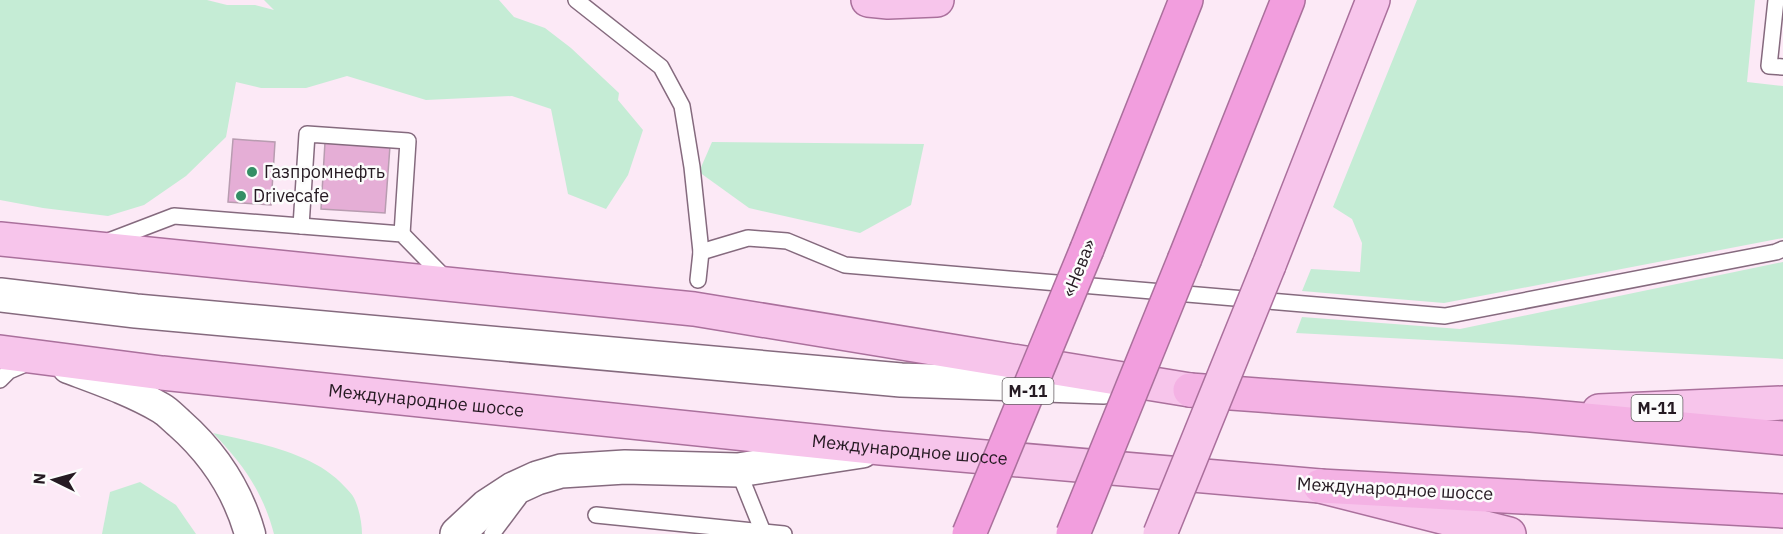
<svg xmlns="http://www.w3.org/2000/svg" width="1783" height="534" viewBox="0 0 1783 534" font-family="'IBM Plex Sans',sans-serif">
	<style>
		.green { fill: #c5ecd5 }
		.building { fill: #e5aed6; stroke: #b89cb0; stroke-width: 1.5 }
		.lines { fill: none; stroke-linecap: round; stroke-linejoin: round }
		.service-casing { stroke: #856a7e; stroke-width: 18 }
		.minor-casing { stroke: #856a7e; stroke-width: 33 }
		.tertiary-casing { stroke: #856a7e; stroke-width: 36 }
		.primary-casing { stroke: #aa709c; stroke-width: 36 }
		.trunk-casing { stroke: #aa709c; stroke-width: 36 }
		.motorway-casing { stroke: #aa709c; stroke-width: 36 }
		.service { stroke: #fff; stroke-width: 15 }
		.minor { stroke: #fff; stroke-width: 30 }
		.tertiary { stroke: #fff; stroke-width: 33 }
		.primary { stroke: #f7c5eb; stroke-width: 33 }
		.trunk { stroke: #f4b2e4; stroke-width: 33 }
		.motorway { stroke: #f29ede; stroke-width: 33 }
		.primary-bridge-casing { stroke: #aa709c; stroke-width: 36; stroke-linecap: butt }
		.motorway-bridge-casing { stroke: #aa709c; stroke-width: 36; stroke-linecap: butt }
		.primary-bridge { stroke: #f7c5eb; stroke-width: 33 }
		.motorway-bridge { stroke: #f29ede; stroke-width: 33 }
		.poi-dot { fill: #348e65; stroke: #fcfcfc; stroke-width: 2 }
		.labels { text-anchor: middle; stroke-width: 5; stroke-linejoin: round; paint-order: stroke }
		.shield { fill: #fcfcfc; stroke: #665e63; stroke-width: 1.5 }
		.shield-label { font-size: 16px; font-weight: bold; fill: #251a22 }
		.poi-label { font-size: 18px; fill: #251a22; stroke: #fcfcfc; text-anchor: start }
		.street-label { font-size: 18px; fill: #251a22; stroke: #fcfcfc }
	</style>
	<rect width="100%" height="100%" fill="#fce9f6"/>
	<g class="green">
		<polygon points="0,0 207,0 227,5 255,5 274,10 264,0 499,0 514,17 545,28 571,48 619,93 618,100 643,130 628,175 606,209 568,194 551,109 512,96 426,100 347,76 306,88 261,88 236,82 226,137 186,176 144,205 108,216 43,208 0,200"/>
		<polygon points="1417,0 1755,0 1747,82 1783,86 1783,238 1444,303 1302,291 1311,269 1360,272 1362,243 1352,219 1333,207"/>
		<polygon points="712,142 924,144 911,205 860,233 749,208 699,172"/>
		<polygon points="1783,262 1783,359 1296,333 1302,317 1460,329"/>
		<path d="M 213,433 C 257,443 314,452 345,487 C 348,490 352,494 354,498 C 359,508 362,523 362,534 L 274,534 C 263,492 243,464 213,433 Z"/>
		<polygon points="140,482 176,505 196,534 102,534 110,492"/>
	</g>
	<g class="building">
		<polygon points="233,139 275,142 271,205 228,202"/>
		<polygon points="325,142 390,146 385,213 321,209"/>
	</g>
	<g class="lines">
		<defs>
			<g id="service">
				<polyline points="576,0 661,67 682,106 692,167 701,252 698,280"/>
				<polyline points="1776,0 1769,66 1783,67"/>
				<polyline points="301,226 307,134 408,141 402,234"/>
				<polyline points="106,242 174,216 402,234 447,280"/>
				<polyline points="701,252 748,238 787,241 845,265 1445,316 1776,252 1783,249"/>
				<polyline points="0,380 9,371 30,362"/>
				<polyline points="738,470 763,532"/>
				<polyline points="596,515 784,534"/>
				<polyline points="492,534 519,498"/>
			</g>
			<path id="minor" d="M 68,368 C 100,380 132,391 161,408 C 168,412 173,418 179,423 C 213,453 238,491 250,534"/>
			<g id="tertiary">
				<polyline points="0,295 136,311 901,380 1104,387"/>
				<polyline points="457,534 487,506 513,489 537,478 561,471 625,467 738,470 862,451"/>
			</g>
			<g id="primary">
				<polyline points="868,0 888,2 937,0"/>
				<polyline points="0,239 694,309 1190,390"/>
				<polyline points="1269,265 1373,0"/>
				<path id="s1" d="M 0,352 L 162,373 L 881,448 L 1320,486 L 1509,534"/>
				<polyline points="1599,411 1783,403"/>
			</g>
			<g id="trunk">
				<polyline points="1190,390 1531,415 1783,438"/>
				<polyline points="1320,486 1783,511"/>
			</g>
			<g id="motorway">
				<polyline points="1087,249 1186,0"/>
				<polyline points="1185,258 1288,0"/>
			</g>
		</defs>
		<use href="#service" class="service-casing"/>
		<use href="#minor" class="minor-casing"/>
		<use href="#tertiary" class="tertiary-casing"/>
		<use href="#primary" class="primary-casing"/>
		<use href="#trunk" class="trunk-casing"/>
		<use href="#motorway" class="motorway-casing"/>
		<use href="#service" class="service"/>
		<use href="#minor" class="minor"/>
		<use href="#tertiary" class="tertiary"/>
		<use href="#primary" class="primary"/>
		<use href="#trunk" class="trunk"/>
		<use href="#motorway" class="motorway"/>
		<defs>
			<polyline id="primary-bridge" points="1160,534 1269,265"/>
			<g id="motorway-bridge">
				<polyline points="969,534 1087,249"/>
				<polyline points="1073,534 1185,258"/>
			</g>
		</defs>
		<use href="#primary-bridge" class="primary-bridge-casing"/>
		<use href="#motorway-bridge" class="motorway-bridge-casing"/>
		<use href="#primary-bridge" class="primary-bridge"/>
		<use href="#motorway-bridge" class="motorway-bridge"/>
	</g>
	<g class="poi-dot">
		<circle cx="252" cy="172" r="6"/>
		<circle cx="241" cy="196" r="6"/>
	</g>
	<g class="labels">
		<g class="shield">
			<rect x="1002.5" y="378" width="51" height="26" rx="4.5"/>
			<rect x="1631.5" y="395" width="51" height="26" rx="4.5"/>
		</g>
		<g class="shield-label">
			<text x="1028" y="397">М-11</text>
			<text x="1657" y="414">М-11</text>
		</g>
		<g class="poi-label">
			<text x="264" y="178">Газпромнефть</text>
			<text x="253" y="202">Drivecafe</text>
		</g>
		<g class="street-label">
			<text transform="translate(1079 268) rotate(-68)" y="6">«Нева»</text>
			<text dy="6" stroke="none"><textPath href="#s1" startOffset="429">Международное шоссе</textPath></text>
			<text dy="6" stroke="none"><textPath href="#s1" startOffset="915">Международное шоссе</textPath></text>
			<text transform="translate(1395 489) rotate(3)" y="6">Международное шоссе</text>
		</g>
	</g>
	<g transform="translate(54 480) rotate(275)" stroke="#fcfcfc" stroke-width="4.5" paint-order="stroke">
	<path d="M0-4.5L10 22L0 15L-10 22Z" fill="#251a22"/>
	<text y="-9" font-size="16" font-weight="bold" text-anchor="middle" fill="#251a22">N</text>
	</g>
</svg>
